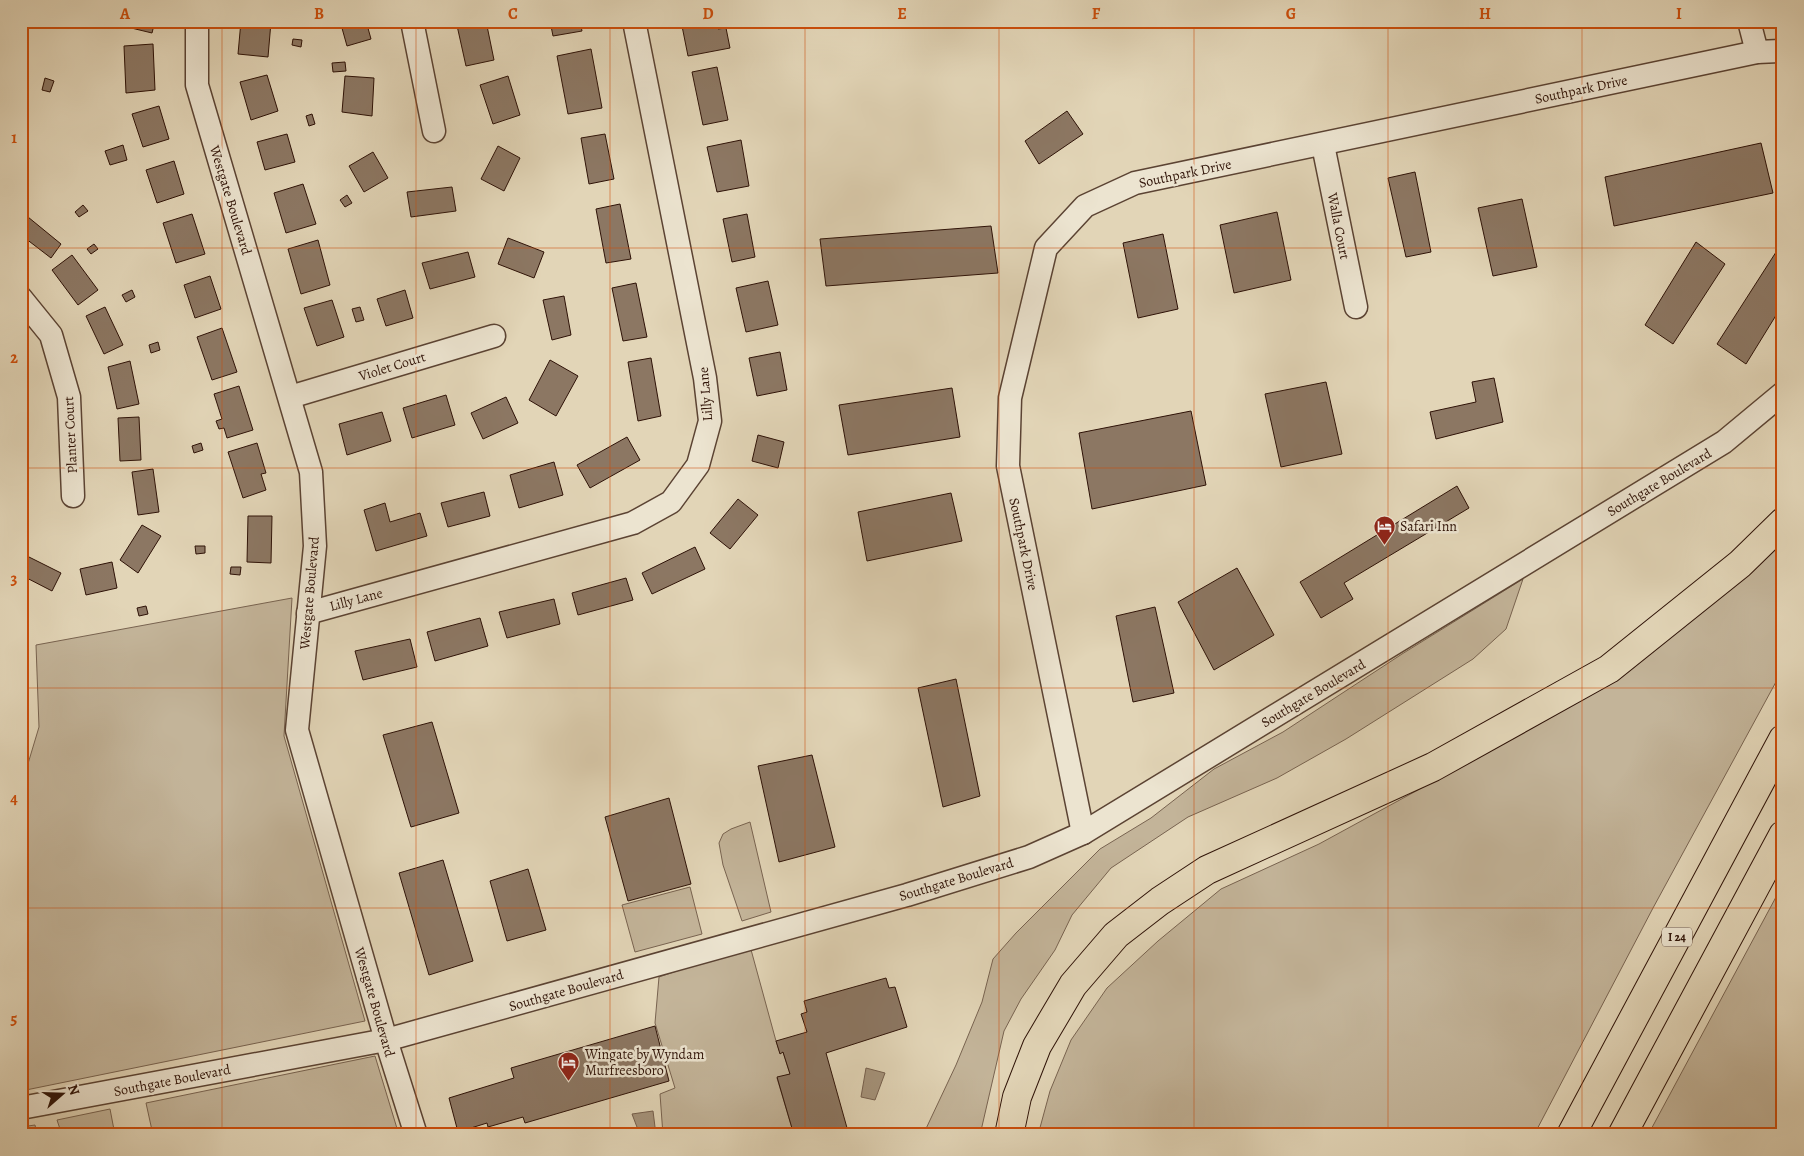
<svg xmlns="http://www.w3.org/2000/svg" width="1804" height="1156" viewBox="0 0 1804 1156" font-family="Alegreya,serif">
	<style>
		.green { fill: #c3b499; stroke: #786350 }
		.water { fill: #a5937b; stroke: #755f4d }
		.building { fill: #8c7763; stroke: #2e1207 }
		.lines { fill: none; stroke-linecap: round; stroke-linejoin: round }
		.minor-casing { stroke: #5b4333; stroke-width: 25 }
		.highway-casing { stroke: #2e1207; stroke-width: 30 }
		.minor { stroke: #ece4d0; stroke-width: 22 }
		.highway { stroke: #e2d5b7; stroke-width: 28 }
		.grid { fill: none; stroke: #cc4e0b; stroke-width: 1; stroke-opacity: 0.55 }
		.labels { text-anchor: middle; stroke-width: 5; stroke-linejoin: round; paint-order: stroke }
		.shield { fill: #ece4d0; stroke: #675143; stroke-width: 1 }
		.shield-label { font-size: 12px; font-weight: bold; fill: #2e1207 }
		.street-label { font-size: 14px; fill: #2e1207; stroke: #ece4d0 }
		.poi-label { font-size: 14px; fill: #2e1207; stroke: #ece4d0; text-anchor: start }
		.neatline { fill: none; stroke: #cc4e0b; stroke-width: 2 }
		.grid-label { font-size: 16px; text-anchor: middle; font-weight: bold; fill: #cc4e0b }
	</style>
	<rect width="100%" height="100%" fill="#e2d5b7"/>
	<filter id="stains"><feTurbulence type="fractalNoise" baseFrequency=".004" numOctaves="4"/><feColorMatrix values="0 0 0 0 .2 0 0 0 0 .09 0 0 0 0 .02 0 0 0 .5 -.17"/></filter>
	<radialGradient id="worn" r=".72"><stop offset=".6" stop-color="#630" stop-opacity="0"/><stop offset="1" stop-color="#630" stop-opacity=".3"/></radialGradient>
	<g class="green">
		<polygon points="1783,535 1783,669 1653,908 1534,1135 1038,1135 1050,1091 1071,1040 1107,988 1158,941 1221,889 1319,844 1506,742"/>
		<polygon points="1523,579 1506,629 1473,659 1346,739 1277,778 1188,817 1111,868 1072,915 1055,950 1021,999 1004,1031 980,1135 923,1135 956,1065 982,1002 993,959 1016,933 1100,849 1151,818 1214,769 1283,732 1402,654"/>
		<polygon points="292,598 284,736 365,1021 21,1091 21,787 39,727 36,645"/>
		<polygon points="750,822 771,912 742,921 723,865 719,843 723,834 731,829"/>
		<polygon points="1783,884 1783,1135 1648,1135"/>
		<polygon points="690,887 702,934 635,952 622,905"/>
		<polygon points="750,946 776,1041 780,1053 783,1052 790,1074 777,1078 794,1135 663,1135 660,1094 675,1088 655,1023 659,977"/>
		<polygon points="375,1056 399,1135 153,1135 146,1103"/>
		<polygon points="110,1109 115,1135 62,1135 57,1120"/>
		<polygon points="35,1125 37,1135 21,1135 21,1127"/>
	</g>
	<g class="water">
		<polygon points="866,1068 885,1073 875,1100 861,1097"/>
		<polygon points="653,1111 656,1135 640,1135 632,1114"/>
	</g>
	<g class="building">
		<polygon points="124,21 155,21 152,33 123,26"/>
		<polygon points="241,21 271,22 268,57 238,54"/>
		<polygon points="340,21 366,21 371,39 347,46"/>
		<polygon points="456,21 486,21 494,60 466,66"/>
		<polygon points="550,21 580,21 582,31 553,36"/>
		<polygon points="681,21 716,21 718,29 726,28 730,48 688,56"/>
		<polygon points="293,39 302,40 301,47 292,45"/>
		<polygon points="153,44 155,90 126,93 124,46"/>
		<polygon points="591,49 602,108 568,114 557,56"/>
		<polygon points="345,62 346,71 333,72 332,63"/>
		<polygon points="717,67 728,120 703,125 692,72"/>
		<polygon points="267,75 278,111 251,120 240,82"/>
		<polygon points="345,76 374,78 372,116 342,112"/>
		<polygon points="508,76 520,115 493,124 480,85"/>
		<polygon points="45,78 54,81 50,92 42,90"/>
		<polygon points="159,106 169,139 143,147 132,114"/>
		<polygon points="1067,111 1083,134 1039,164 1025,141"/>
		<polygon points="312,114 315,124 309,126 306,116"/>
		<polygon points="287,134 295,162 265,170 257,142"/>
		<polygon points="605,134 614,179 589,184 581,138"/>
		<polygon points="741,140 749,186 717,192 707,147"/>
		<polygon points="1761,143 1773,193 1614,226 1605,177"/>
		<polygon points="123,145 127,160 110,165 105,151"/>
		<polygon points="498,146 520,158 504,191 481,179"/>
		<polygon points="373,152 388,178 364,192 349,166"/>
		<polygon points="174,161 184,194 157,203 146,170"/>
		<polygon points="1415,172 1431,252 1406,257 1388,178"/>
		<polygon points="303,184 316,224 286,233 274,193"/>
		<polygon points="452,187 456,211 411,217 407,192"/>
		<polygon points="347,195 352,203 345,207 340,200"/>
		<polygon points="1522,199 1537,267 1493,276 1478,208"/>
		<polygon points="620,204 631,259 606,263 596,209"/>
		<polygon points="83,205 88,211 79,217 75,212"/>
		<polygon points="1277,212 1291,280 1234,293 1220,225"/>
		<polygon points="192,214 205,254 176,263 163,223"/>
		<polygon points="747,214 755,257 732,262 723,219"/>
		<polygon points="28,217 61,244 51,258 21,235 21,226"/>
		<polygon points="991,226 998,273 826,286 820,239"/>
		<polygon points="1163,234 1178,309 1138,318 1123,243"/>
		<polygon points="508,238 544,252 534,278 498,264"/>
		<polygon points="318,240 330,285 301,294 288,249"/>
		<polygon points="1696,242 1725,264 1673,344 1645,325"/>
		<polygon points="94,244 98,249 91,254 87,249"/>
		<polygon points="1778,249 1783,252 1783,304 1746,364 1717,344"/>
		<polygon points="468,252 475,277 430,289 422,263"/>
		<polygon points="72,255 98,290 78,305 52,270"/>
		<polygon points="210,276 221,309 195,318 184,285"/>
		<polygon points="768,281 778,325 746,332 736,288"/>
		<polygon points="636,283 647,337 623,341 612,288"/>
		<polygon points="132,290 135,297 126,302 122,295"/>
		<polygon points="405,290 413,318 386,326 377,299"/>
		<polygon points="564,296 571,335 552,340 543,300"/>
		<polygon points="332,300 344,337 317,346 304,308"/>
		<polygon points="105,307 123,345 104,354 86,316"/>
		<polygon points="360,307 364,320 356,322 352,309"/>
		<polygon points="222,328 237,372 212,380 197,337"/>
		<polygon points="158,342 160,350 151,353 149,345"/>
		<polygon points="780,352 787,390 757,396 749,358"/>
		<polygon points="651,358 661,416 638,421 628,362"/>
		<polygon points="550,360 578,376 556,416 529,400"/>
		<polygon points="130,361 139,404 117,409 108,367"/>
		<polygon points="1494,378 1503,422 1436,439 1430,412 1476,402 1472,382"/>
		<polygon points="1326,382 1342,454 1281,467 1265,394"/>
		<polygon points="239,386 253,430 227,438 224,428 219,429 216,421 222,419 214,394"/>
		<polygon points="952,388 960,437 848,455 839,405"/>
		<polygon points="21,390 23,390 28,440 21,440"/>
		<polygon points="446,395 455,425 412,438 403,408"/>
		<polygon points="506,397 518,423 483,439 471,413"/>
		<polygon points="1191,411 1206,485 1092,509 1079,433"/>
		<polygon points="382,412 391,441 347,455 339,424"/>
		<polygon points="139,417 141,460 120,461 118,418"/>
		<polygon points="758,435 784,442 778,468 752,461"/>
		<polygon points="627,437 640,460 590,488 577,465"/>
		<polygon points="201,443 203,450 194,453 192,446"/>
		<polygon points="257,443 266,473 261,474 266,490 243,498 228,452"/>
		<polygon points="554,462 563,495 519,508 510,475"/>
		<polygon points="153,469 159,512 138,515 132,472"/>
		<polygon points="1457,486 1469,508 1344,583 1353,599 1321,618 1300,582"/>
		<polygon points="484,492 490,516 448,527 441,503"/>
		<polygon points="951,493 962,541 867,561 858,512"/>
		<polygon points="738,499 758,515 730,549 710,533"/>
		<polygon points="385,503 390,522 420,513 427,536 376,551 364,510"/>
		<polygon points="248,516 272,516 271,563 247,562"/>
		<polygon points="142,525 161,536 138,573 120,560"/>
		<polygon points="195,546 205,546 205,553 196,554"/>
		<polygon points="695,547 705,569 652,594 642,573"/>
		<polygon points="25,555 61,573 52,591 21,575 21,563"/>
		<polygon points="112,562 117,588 86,595 80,569"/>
		<polygon points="231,567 241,567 240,575 230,574"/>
		<polygon points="1237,568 1274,635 1214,670 1178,602"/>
		<polygon points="626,578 633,600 578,615 572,593"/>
		<polygon points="554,599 560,624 507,638 499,612"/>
		<polygon points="146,606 148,614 139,616 137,608"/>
		<polygon points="1155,607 1174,693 1133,702 1116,616"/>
		<polygon points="480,618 488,646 435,661 427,632"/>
		<polygon points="410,639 417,667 363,680 355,651"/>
		<polygon points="956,679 980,796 943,807 918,688"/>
		<polygon points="432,722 459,813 411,827 383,735"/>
		<polygon points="812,755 835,847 779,862 758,766"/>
		<polygon points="669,798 691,884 628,901 605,817"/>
		<polygon points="443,860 473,961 429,975 399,873"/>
		<polygon points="528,869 546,930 507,941 490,881"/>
		<polygon points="886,978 889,988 895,987 907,1027 826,1053 849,1135 794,1135 777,1077 790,1074 783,1052 780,1054 776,1041 807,1032 801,1014 807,1012 804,1001"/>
		<polygon points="655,1026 669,1081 525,1123 523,1117 488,1127 487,1123 458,1132 449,1098 514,1078 511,1068"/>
	</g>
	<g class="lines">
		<defs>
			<g id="minor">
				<polyline points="197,21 197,85 311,472 315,546 297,730 386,1040 416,1135"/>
				<polyline points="412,21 434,131"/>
				<polyline points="1749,21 1757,52"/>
				<polyline points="1323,145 1356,307"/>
				<polyline points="21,298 51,335 69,397 73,496"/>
				<polyline points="290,397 494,336"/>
				<polyline points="308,613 633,523 671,502 698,465 710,421 705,378 634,21"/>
				<polyline points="1083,833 1008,466 1010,398 1046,248 1085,206 1135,183 1757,52 1783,51"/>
				<polyline points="21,1108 386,1040 907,895 1029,857 1083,833 1724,442 1783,393"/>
			</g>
			<g id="highway">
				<polyline points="1009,1135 1017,1097 1037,1046 1073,985 1116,935 1160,901 1207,870 1433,767 1609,669 1740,564 1783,522"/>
				<polyline points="1571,1135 1783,739"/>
				<polyline points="1622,1135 1783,835"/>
			</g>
		</defs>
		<use href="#minor" class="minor-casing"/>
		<use href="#highway" class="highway-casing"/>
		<use href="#minor" class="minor"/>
		<use href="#highway" class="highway"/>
	</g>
	<path class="grid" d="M 222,21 L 222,1135M 416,21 L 416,1135M 610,21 L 610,1135M 805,21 L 805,1135M 999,21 L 999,1135M 1194,21 L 1194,1135M 1388,21 L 1388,1135M 1582,21 L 1582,1135M 21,248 L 1783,248M 21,468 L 1783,468M 21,688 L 1783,688M 21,908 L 1783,908"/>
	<defs>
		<symbol id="hotel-pin" viewBox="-11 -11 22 30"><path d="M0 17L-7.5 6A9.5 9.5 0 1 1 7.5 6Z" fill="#8f2418" stroke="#ece4d0"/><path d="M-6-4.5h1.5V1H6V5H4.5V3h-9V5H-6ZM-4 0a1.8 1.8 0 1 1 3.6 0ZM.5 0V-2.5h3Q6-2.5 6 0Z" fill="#fff"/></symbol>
	</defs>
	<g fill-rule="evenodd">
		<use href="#hotel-pin" x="1372" y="514" width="25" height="34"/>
		<use href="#hotel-pin" x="556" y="1050" width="25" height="34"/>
	</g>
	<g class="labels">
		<rect class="shield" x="1662" y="927.5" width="30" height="19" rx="4"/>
		<g class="shield-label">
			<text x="1677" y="941">I 24</text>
		</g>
		<g class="street-label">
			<text transform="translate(1581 89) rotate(-12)" y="5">Southpark Drive</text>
			<text transform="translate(1185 173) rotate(-12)" y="5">Southpark Drive</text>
			<text transform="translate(231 200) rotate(73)" y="5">Westgate Boulevard</text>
			<text transform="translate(1339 226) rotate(79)" y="5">Walla Court</text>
			<text transform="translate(392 366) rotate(-17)" y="5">Violet Court</text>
			<text transform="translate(705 394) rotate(-95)" y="5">Lilly Lane</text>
			<text transform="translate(70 435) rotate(-93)" y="5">Planter Court</text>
			<text transform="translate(1659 482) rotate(-31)" y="5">Southgate Boulevard</text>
			<text transform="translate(1024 544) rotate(78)" y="5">Southpark Drive</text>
			<text transform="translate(309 593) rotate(-85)" y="5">Westgate Boulevard</text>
			<text transform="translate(356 599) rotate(-15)" y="5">Lilly Lane</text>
			<text transform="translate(1313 693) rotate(-31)" y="5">Southgate Boulevard</text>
			<text transform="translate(956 879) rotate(-17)" y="5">Southgate Boulevard</text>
			<text transform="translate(566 990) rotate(-16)" y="5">Southgate Boulevard</text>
			<text transform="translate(375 1002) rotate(74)" y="5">Westgate Boulevard</text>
			<text transform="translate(172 1080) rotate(-11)" y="5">Southgate Boulevard</text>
		</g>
		<g class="poi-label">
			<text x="1400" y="531">Safari Inn</text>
			<text x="585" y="1059">Wingate by Wyndam<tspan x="585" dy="16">Murfreesboro</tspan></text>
		</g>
	</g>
	<rect width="1804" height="1156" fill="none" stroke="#e2d5b7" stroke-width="55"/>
	<g transform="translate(62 1094) rotate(70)" stroke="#ece4d0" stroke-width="4" paint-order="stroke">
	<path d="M0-4L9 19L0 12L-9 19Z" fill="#2e1207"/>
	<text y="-8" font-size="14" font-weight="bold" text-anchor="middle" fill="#2e1207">N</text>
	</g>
	<rect x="28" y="28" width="1748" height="1100" class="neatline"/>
	<g class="grid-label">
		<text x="125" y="19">A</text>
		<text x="319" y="19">B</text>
		<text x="513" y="19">C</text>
		<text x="708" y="19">D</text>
		<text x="902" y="19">E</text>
		<text x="1096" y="19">F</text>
		<text x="1291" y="19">G</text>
		<text x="1485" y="19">H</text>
		<text x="1679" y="19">I</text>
		<text x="14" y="143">1</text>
		<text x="14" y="363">2</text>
		<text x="14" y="584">3</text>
		<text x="14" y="804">4</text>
		<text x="14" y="1024">5</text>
	</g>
	<rect width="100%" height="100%" filter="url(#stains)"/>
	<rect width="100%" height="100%" fill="url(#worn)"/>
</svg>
